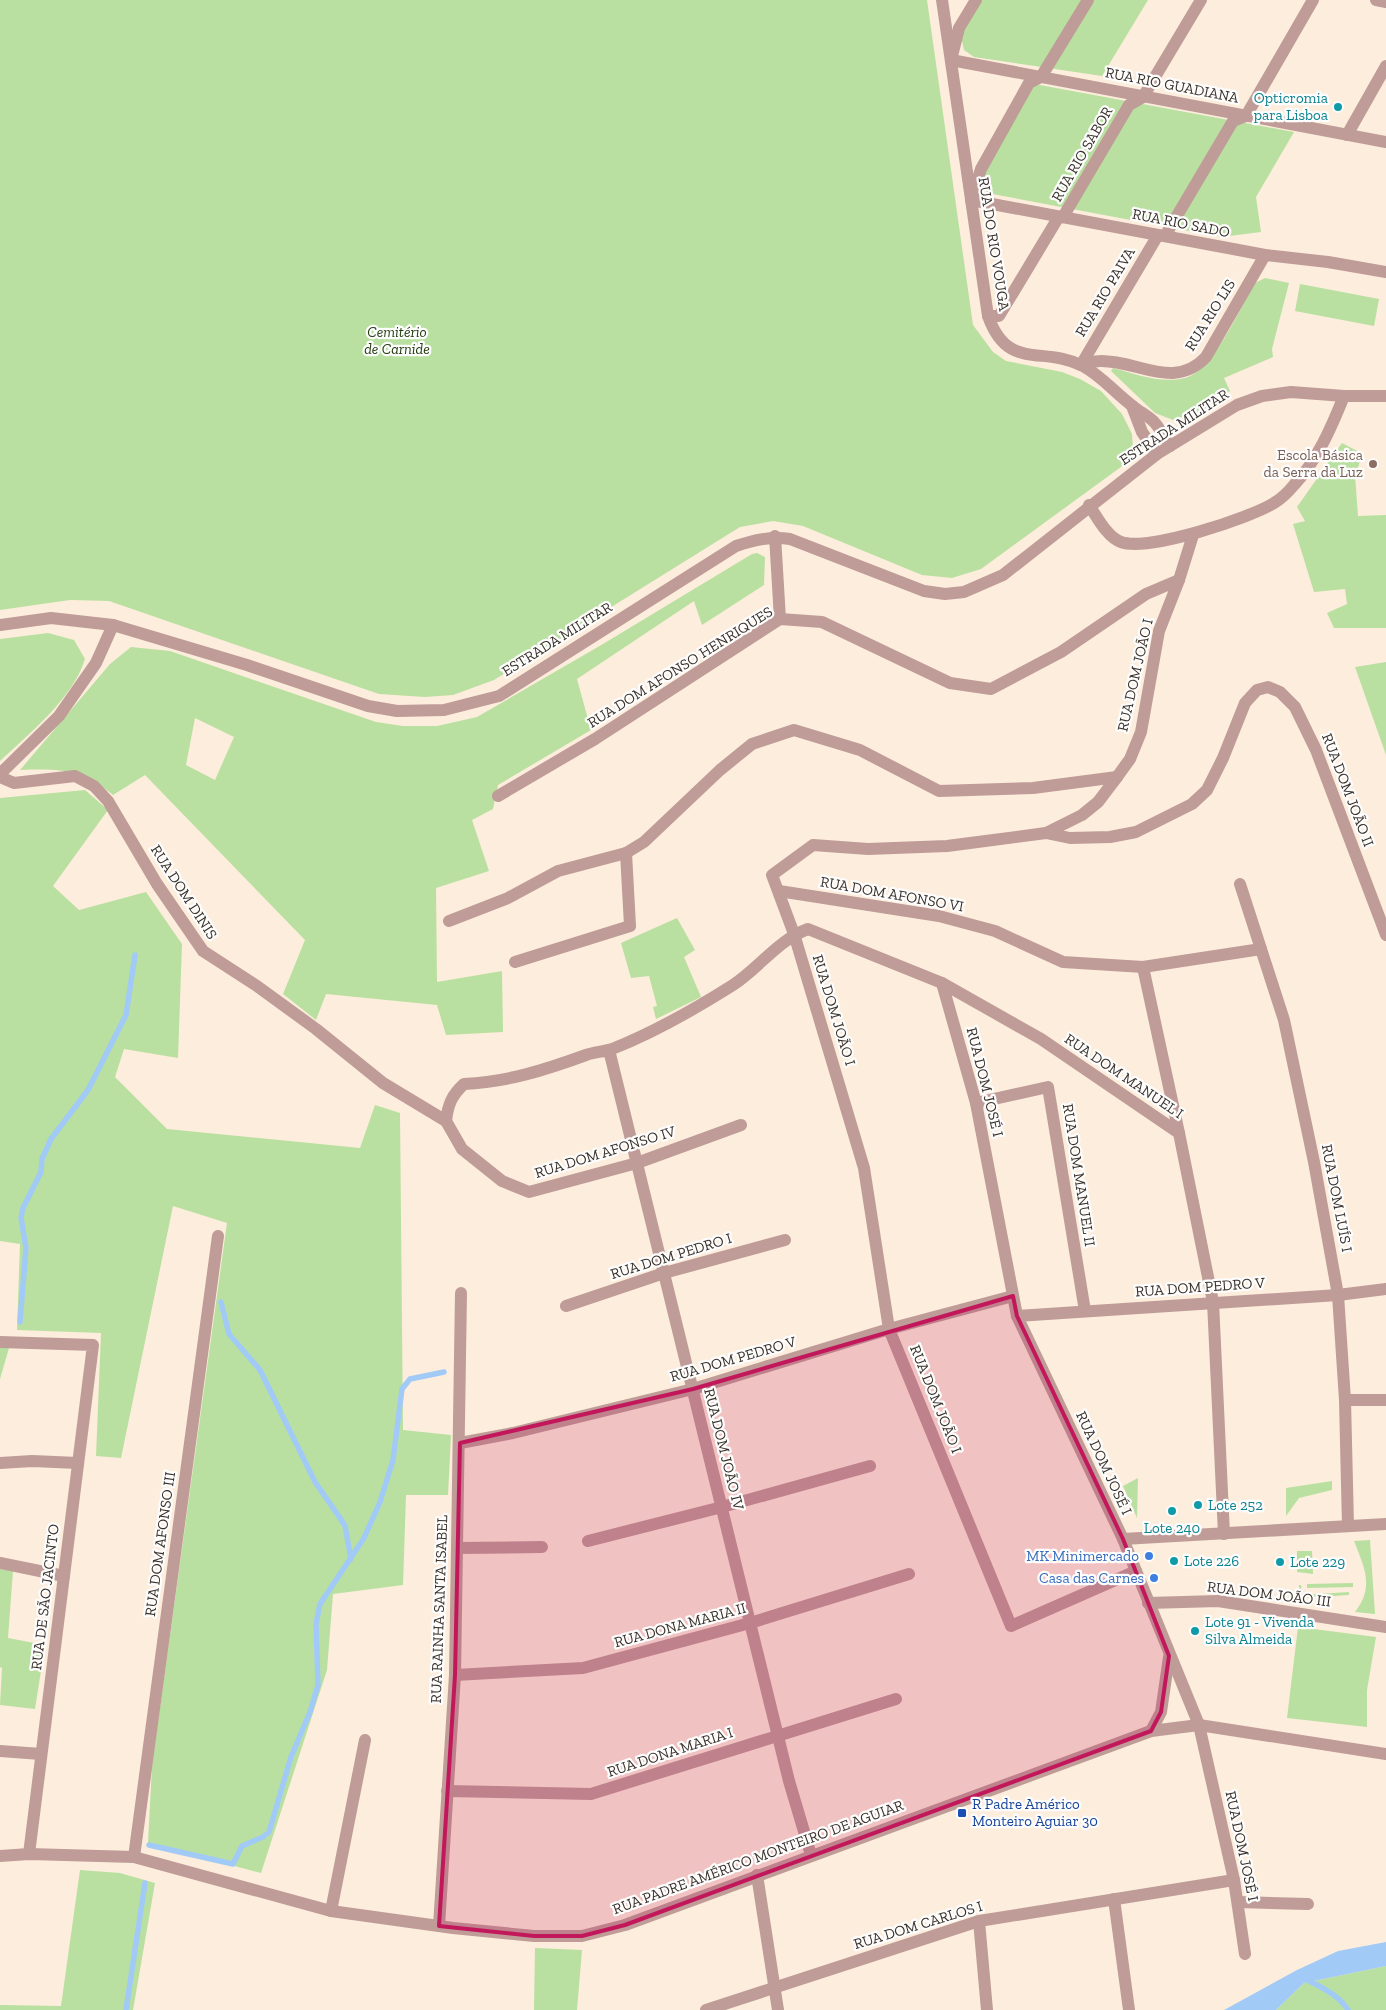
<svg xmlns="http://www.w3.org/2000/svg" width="1386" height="2010" viewBox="0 0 1386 2010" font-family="'Zilla Slab',serif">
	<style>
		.green { fill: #b9e0a0; fill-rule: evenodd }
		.water { fill: #a2caf7 }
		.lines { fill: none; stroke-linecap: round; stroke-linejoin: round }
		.stream { stroke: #a2caf7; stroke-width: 5.5 }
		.minor { stroke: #bf9c98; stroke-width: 12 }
		.marked { fill: #c2185b; fill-opacity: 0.2; stroke: #c2185b; stroke-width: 4; stroke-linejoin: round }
		.culture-dot { fill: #0f9aa8; stroke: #fdfdfd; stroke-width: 2 }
		.education-dot { fill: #8d6e63; stroke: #fdfdfd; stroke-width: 2 }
		.shop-dot { fill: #3f7fe0; stroke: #fdfdfd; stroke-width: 2 }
		.transit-dot { fill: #1a4fb4; stroke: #fdfdfd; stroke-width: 2 }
		.labels { text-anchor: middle; stroke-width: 4.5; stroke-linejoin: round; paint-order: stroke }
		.street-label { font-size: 15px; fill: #393129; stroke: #fdfdfd }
		.culture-label { font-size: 15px; fill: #0d838f; stroke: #fdfdfd; text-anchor: start }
		.park-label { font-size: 15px; font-style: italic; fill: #233b0f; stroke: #fdfdfd }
		.education-label { font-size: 15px; fill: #785e54; stroke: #fdfdfd; text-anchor: end }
		.shop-label { font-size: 15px; fill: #366cbe; stroke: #fdfdfd; text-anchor: end }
		.transit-label { font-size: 15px; fill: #164399; stroke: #fdfdfd; text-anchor: start }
	</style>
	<rect width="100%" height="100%" fill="#fdeddc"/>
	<g class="green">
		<polygon points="0,0 927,0 973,325 993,352 1006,361 1062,372 1080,379 1101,391 1122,414 1132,434 1133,450 1125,464 981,569 952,578 922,575 803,526 773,521 740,527 494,680 453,695 425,697 379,694 109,601 70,600 0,610"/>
		<polygon points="976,0 1148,0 1102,76 974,57 964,50 959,28"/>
		<polygon points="1029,83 1294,132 1256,197 1261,232 1221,237 987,193 981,169"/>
		<path d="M 1265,278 L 1289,283 L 1272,349 L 1273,357 L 1224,378 L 1230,391 L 1197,415 L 1184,416 L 1173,420 L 1155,413 L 1111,371 L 1113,368 C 1135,374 1161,384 1185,378 C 1213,371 1240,308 1255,283 Z"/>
		<polygon points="1300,284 1379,299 1374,326 1295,311"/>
		<polygon points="1342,443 1363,454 1355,475 1358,516 1386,515 1386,628 1334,628 1327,613 1347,604 1345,589 1314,592 1293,524 1305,521 1297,507"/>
		<path d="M 757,553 L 765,557 L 764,585 L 702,625 L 694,601 L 577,679 L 591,730 L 498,785 L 493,809 L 472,820 L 489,871 L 436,888 L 437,982 L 502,971 L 503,1032 L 446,1035 L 437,1005 L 326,994 L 316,1020 L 283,994 L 305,940 L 145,775 L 113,795 C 80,768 60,769 20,770 L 110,664 L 131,647 L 170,651 L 376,722 L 403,726 L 437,726 L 477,717 L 603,644 L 752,554 ZM 195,718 L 234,737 L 215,780 L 186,765 Z"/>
		<path d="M 48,633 L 74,640 L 85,659 C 73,698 30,733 0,761 L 0,639 Z"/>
		<polygon points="1386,662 1386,755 1355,667"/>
		<polygon points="85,790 108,810 53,886 79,910 146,892 182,944 178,1058 124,1049 115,1077 167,1129 360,1148 375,1105 400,1113 403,1430 451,1435 448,1495 406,1495 403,1585 333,1594 327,1670 261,1873 148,1843 152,1766 227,1223 173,1206 121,1458 96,1456 101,1333 17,1330 20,1244 0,1241 0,798"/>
		<polygon points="677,918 695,950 684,957 701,997 656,1019 653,1007 657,1006 649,976 631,978 621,943"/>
		<polygon points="0,1348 9,1348 0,1379"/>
		<polygon points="1138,1478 1137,1518 1123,1486"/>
		<polygon points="1332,1481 1332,1490 1299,1498 1286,1516 1286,1488"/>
		<path d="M 1370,1540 L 1375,1614 L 1355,1612 C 1375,1587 1364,1567 1354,1541 Z"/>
		<polygon points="1297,1551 1312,1551 1313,1574 1297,1572"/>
		<polygon points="0,1569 13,1571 8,1638 45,1645 35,1709 0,1705 2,1668 0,1667"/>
		<polygon points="1353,1583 1353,1587 1307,1588 1307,1584"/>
		<polygon points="1299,1585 1301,1585 1302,1595 1349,1592 1349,1595 1299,1598"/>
		<polygon points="1298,1627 1376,1637 1367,1690 1367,1727 1287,1718"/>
		<polygon points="80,1870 120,1873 155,1883 133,2010 0,2010 0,2005 61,2006"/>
		<polygon points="535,1948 582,1950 577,2010 534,2010"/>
		<polygon points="1386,1966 1386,2010 1276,2010 1304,1983"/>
	</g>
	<polygon class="water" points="1386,1942 1386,1966 1304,1983 1276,2010 1224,2010 1297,1970 1338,1951"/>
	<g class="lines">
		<g class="stream">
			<polyline points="221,1302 229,1334 260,1370 315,1482 340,1518 345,1526 351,1559"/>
			<polyline points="20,1322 26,1248 21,1218 23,1208 41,1172 42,1159 51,1139 88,1090 126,1015 135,955"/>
			<polyline points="149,1845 233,1864 242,1846 263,1837 269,1832 291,1757 310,1712 318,1685 316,1624 320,1604 364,1538 380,1502 393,1460 402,1389 410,1379 444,1372"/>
			<path d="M 1304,1978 C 1320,1987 1338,1994 1348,2010"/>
			<polyline points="126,2010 145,1883"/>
		</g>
		<g class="minor">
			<path d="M 942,0 L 988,316 C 1008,372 1042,345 1083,366 C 1103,377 1116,394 1134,407 C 1140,412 1150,417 1155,423 C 1161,430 1165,439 1170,446"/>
			<polyline points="976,0 959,28 951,60 1386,142"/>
			<polyline points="1376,0 1386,2"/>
			<polyline points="1347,135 1386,66"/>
			<polyline points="972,197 981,169 1029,83 1041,77 1088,0"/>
			<polyline points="971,200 1265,255 1328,262 1386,272"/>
			<polyline points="1165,236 1233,121 1246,116 1313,0"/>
			<polyline points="988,316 999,316 1058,218 1063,217 1129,105 1143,97 1201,0"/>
			<path d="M 1081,365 C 1087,364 1094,361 1100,361 C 1138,360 1174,391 1206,357 L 1265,255"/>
			<polyline points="1081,365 1158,235"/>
			<polyline points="1132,406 1142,432 1157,454"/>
			<path d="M 1089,505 C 1097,517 1107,537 1121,542 C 1148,552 1250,518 1274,503 C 1281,499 1289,491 1294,485 C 1317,461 1332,426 1344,396"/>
			<polyline points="775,536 780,619"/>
			<path d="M 0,625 L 51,618 L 113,625 L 247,665 L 368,706 L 397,711 L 444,710 L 499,696 L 736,546 C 754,540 771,536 790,539 L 924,591 L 945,594 L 964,592 L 1003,575 L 1157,454 L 1237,405 L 1262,396 L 1291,392 L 1344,396 L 1386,396"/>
			<polyline points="0,774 59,716 96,663 113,625"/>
			<polyline points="0,777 14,783 75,776 94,786 108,801 157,884 203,951 257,986 316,1029 383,1083 446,1121 462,1149 502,1181 529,1192 637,1163 741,1125"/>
			<polyline points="498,796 595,739 780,619 822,622 950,683 991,689 1061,652 1146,594 1179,580"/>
			<polyline points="1046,833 1070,838 1110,837 1136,832 1192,804 1207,790 1223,758 1245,703 1257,690 1268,687 1280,692 1295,707 1316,750 1386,935"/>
			<polyline points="1240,884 1284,1020 1314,1162 1338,1295 1345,1400 1348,1526"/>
			<polyline points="779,891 939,916 995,931 1063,962 1143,967 1261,949"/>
			<polyline points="449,921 508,898 558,871 626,853 644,842 720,770 752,744 794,730 860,750 939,791 1033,788 1117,777"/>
			<polyline points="515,962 630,926 626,853"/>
			<polyline points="1143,967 1179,1133"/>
			<polyline points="942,983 976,1103 1017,1316 1123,1539 1199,1725 1234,1880 1245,1954"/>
			<polyline points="609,1050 789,1781 811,1855"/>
			<polyline points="976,1103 1048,1087 1085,1311"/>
			<path d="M 446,1121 C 448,1104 452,1095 464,1084 C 507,1082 545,1070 586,1055 C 594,1052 603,1052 612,1049 C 653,1033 695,1009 733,985 C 759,968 778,940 808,929 L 942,983 L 1041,1039 L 1179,1133 L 1213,1302 L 1224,1534"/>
			<polyline points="566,1306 664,1273 785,1240"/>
			<polyline points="1017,1316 1338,1295 1386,1289"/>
			<polyline points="0,1342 93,1345 29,1854"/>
			<polyline points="1345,1400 1386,1400"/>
			<polyline points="460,1443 513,1433 693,1389 889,1329 1013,1296"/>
			<polyline points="0,1463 32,1461 78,1463"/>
			<polyline points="1123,1539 1386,1524"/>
			<polyline points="588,1541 722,1507 870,1466"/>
			<polyline points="458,1548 542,1547"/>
			<polyline points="0,1563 64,1576"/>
			<polyline points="1136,1571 1011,1626 889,1329 864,1168 794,934 772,875 813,845 868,849 947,846 1046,833 1082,815 1098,802 1117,777 1130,759 1141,732 1159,631 1179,580 1193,535"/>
			<polyline points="1148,1603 1218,1601 1386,1627"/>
			<polyline points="455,1675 583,1668 750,1623 909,1574"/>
			<polyline points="1151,1731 1161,1712 1169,1657"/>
			<polyline points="0,1751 41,1754"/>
			<polyline points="447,1791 591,1794 896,1699"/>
			<polyline points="0,1856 29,1854 134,1857 331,1911 453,1928 534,1936 582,1936 625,1925 1151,1731 1199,1725 1386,1754"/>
			<polyline points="134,1857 218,1236"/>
			<polyline points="757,1875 778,2010"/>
			<polyline points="1114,1899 1129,2010"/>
			<polyline points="1238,1902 1308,1904"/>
			<polyline points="331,1911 365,1740"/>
			<polyline points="979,1921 987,2010"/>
			<polyline points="439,1926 455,1675 461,1293"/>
			<polyline points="706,2010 979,1921 1234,1880"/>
		</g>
	</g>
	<path class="marked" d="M 1013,1296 L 1017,1316 L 1123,1539 L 1169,1656 L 1161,1712 L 1151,1731 L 625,1925 L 582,1936 L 534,1936 L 439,1926 L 455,1675 L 460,1443 L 693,1389 Z"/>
	<g class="culture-dot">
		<circle cx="1338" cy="107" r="5"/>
		<circle cx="1198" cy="1505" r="5"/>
		<circle cx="1172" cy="1511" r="5"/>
		<circle cx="1174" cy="1561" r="5"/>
		<circle cx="1280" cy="1562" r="5"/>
		<circle cx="1195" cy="1631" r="5"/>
	</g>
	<circle class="education-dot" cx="1373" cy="464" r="5"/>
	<g class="shop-dot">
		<circle cx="1149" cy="1556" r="5"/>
		<circle cx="1154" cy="1578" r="5"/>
	</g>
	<rect class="transit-dot" x="957" y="1808" width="10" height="10" rx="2.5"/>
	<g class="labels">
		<g class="street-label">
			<text transform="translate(1172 85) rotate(11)" y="5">RUA RIO GUADIANA</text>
			<text transform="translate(1082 154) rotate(-60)" y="5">RUA RIO SABOR</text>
			<text transform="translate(1181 223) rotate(11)" y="5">RUA RIO SADO</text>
			<text transform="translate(994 244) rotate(81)" y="5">RUA DO RIO VOUGA</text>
			<text transform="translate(1105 292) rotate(-59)" y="5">RUA RIO PAIVA</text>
			<text transform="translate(1210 315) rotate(-58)" y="5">RUA RIO LIS</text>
			<text transform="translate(1174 427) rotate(-33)" y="5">ESTRADA MILITAR</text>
			<text transform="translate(557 639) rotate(-32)" y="5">ESTRADA MILITAR</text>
			<text transform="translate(680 667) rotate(-32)" y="5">RUA DOM AFONSO HENRIQUES</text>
			<text transform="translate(1135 675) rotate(-77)" y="5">RUA DOM JOÃO I</text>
			<text transform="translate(1348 790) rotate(69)" y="5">RUA DOM JOÃO II</text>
			<text transform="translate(184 892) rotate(57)" y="5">RUA DOM DINIS</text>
			<text transform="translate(892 894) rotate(10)" y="5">RUA DOM AFONSO VI</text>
			<text transform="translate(834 1010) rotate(73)" y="5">RUA DOM JOÃO I</text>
			<text transform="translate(1124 1076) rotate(34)" y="5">RUA DOM MANUEL I</text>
			<text transform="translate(985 1082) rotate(76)" y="5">RUA DOM JOSÉ I</text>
			<text transform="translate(605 1152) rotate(-17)" y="5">RUA DOM AFONSO IV</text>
			<text transform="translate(1079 1175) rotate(81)" y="5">RUA DOM MANUEL II</text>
			<text transform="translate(1337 1198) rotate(79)" y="5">RUA DOM LUÍS I</text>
			<text transform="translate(671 1256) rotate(-17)" y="5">RUA DOM PEDRO I</text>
			<text transform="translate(1200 1287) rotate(-4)" y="5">RUA DOM PEDRO V</text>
			<text transform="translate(733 1359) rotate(-16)" y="5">RUA DOM PEDRO V</text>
			<text transform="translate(936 1399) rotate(68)" y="5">RUA DOM JOÃO I</text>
			<text transform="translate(724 1449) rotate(76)" y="5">RUA DOM JOÃO IV</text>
			<text transform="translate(1104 1463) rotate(65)" y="5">RUA DOM JOSÉ I</text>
			<text transform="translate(160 1544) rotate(-82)" y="5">RUA DOM AFONSO III</text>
			<text transform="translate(1269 1594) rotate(7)" y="5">RUA DOM JOÃO III</text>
			<text transform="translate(45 1597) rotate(-83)" y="5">RUA DE SÃO JACINTO</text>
			<text transform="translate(439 1609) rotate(-88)" y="5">RUA RAINHA SANTA ISABEL</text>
			<text transform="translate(680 1625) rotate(-15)" y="5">RUA DONA MARIA II</text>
			<text transform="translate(670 1752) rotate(-18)" y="5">RUA DONA MARIA I</text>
			<text transform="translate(1242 1846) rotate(78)" y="5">RUA DOM JOSÉ I</text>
			<text transform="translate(758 1857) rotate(-20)" y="5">RUA PADRE AMÉRICO MONTEIRO DE AGUIAR</text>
			<text transform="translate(918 1925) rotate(-17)" y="5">RUA DOM CARLOS I</text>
		</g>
		<g class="culture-label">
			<text x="1328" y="103" text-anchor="end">Opticromia<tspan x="1328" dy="17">para Lisboa</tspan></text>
			<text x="1208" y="1510">Lote 252</text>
			<text x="1172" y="1533" text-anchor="middle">Lote 240</text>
			<text x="1184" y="1566">Lote 226</text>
			<text x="1290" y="1567">Lote 229</text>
			<text x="1205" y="1627">Lote 91 - Vivenda<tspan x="1205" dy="17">Silva Almeida</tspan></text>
		</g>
		<g class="park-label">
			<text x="397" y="337">Cemitério<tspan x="397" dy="17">de Carnide</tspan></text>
		</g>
		<g class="education-label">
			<text x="1363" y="460">Escola Básica<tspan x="1363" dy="17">da Serra da Luz</tspan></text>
		</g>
		<g class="shop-label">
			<text x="1139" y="1561">MK Minimercado</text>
			<text x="1144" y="1583">Casa das Carnes</text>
		</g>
		<g class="transit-label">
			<text x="972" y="1809">R Padre Américo<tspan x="972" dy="17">Monteiro Aguiar 30</tspan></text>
		</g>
	</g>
</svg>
